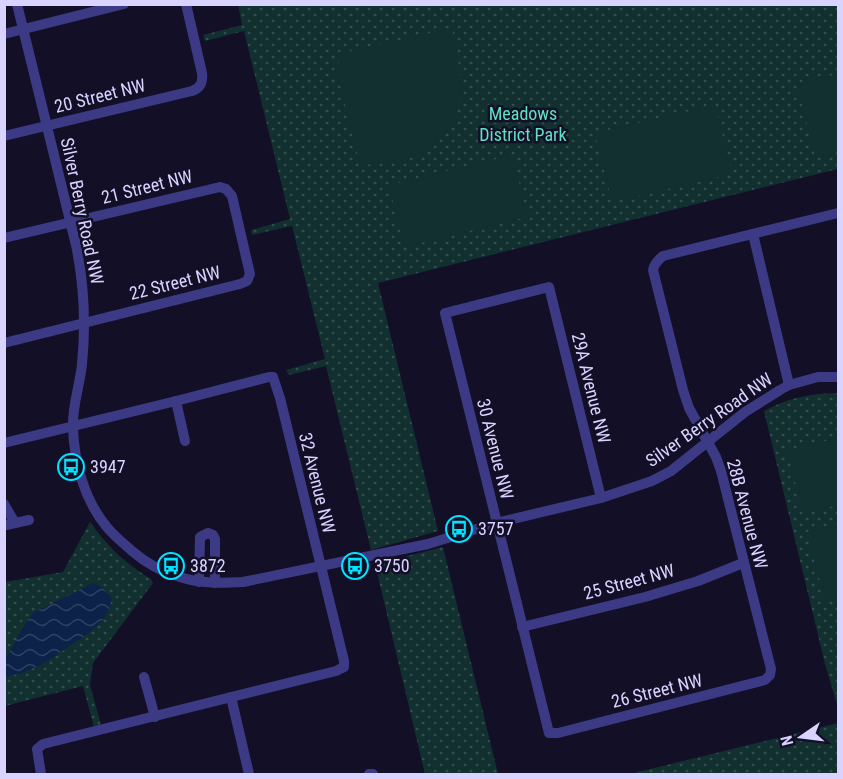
<svg xmlns="http://www.w3.org/2000/svg" width="843" height="779" viewBox="0 0 843 779" font-family="'Roboto Condensed',sans-serif">
	<style>
		.green { fill: url(#green-dots) }
		.pitch { fill: #12302f }
		.water { fill: url(#water-waves) }
		.lines { fill: none; stroke-linecap: round; stroke-linejoin: round }
		.minor { stroke: #3d3a85; stroke-width: 10 }
		.labels { text-anchor: middle; stroke-width: 5; stroke-linejoin: round; paint-order: stroke }
		.street-label { font-size: 18px; fill: #d9d4ff; stroke: #130f26 }
		.park-label { font-size: 18px; fill: #5fe0c0; stroke: #130f26 }
		.poi-label { font-size: 18px; fill: #d9d4ff; stroke: #130f26; text-anchor: start }
	</style>
	<defs>
		<pattern id="green-dots" width="8" height="8" patternUnits="userSpaceOnUse" patternTransform="scale(1.5)"><rect width="8" height="8" fill="#12302f"/><path d="M2 2h.1M6 6h.1" fill="none" stroke="#344d4e" stroke-width="1.8" stroke-linecap="round"/></pattern>
		<pattern id="water-waves" width="16" height="10" patternUnits="userSpaceOnUse" patternTransform="scale(1.5)"><rect width="16" height="10" fill="#0c2248"/><path d="M0 5q4-4 8 0t8 0" fill="none" stroke="#2f4163"/></pattern>
	</defs>
	<rect width="100%" height="100%" fill="#130f26"/>
	<g class="green">
		<polygon points="238,4 838,5 838,169 378,283 438,531 371,550 326,366 289,375 286,370 325,359 292,226 252,235 251,230 290,219 244,31 205,41 203,35 242,25"/>
		<path d="M 838,393 L 838,708 L 825,664 L 764,411 C 791,397 808,394 838,393 Z"/>
		<path d="M 90,522 C 108,547 125,563 151,579 L 153,583 L 93,663 L 90,685 L 101,725 L 94,727 L 83,686 L 5,706 L 5,582 L 63,572 Z"/>
		<polygon points="443,547 498,774 425,774 375,564"/>
		<polygon points="838,723 838,774 630,774"/>
	</g>
	<g class="pitch">
		<path d="M 452,28 C 456,49 461,70 461,92 C 460,117 442,144 419,154 C 401,162 379,164 360,165 L 336,68 L 343,53 Z"/>
		<polygon points="838,74 838,152 815,157 797,83"/>
		<polygon points="715,105 732,174 612,202 595,133"/>
		<polygon points="512,155 528,217 404,247 389,185"/>
		<polygon points="838,438 838,505 803,514 787,450"/>
		<polygon points="838,524 838,598 825,601 807,532"/>
	</g>
	<path class="water" d="M 93,583 L 103,588 L 112,599 C 110,605 108,612 105,617 C 95,631 78,640 64,650 C 45,663 28,673 5,677 L 5,657 L 10,652 L 20,632 L 33,613 Z"/>
	<g class="lines">
		<g class="minor">
			<path d="M 17,4 L 76,245 C 84,284 86,324 82,364 C 80,385 72,406 73,427 C 74,462 84,499 106,526 C 113,535 123,543 132,551 C 146,563 162,572 180,577 C 201,584 222,583 243,582 L 428,544 L 496,523 L 601,498 L 652,481 L 671,471 L 745,412 L 780,390 L 789,385 L 818,377 L 838,377"/>
			<polyline points="4,34 124,4"/>
			<path d="M 4,136 L 192,91 C 201,88 203,82 202,73 L 186,4"/>
			<polyline points="753,234 789,385"/>
			<polyline points="4,238 220,187 226,189 232,196 250,274 247,281 240,284 4,343"/>
			<polyline points="176,401 185,441"/>
			<polyline points="4,443 176,401 269,377 273,377 280,398 344,661 344,667 336,671 43,744 37,749 41,774"/>
			<path d="M 601,498 L 549,287 L 445,313 L 549,733 L 558,733 L 765,680 L 770,675 L 771,669 L 721,471 L 716,457 L 689,408 L 683,390 L 653,270 C 654,264 658,260 663,256 L 838,213"/>
			<polyline points="4,504 15,523"/>
			<polyline points="6,525 29,520"/>
			<polyline points="199,582 200,537 208,533 213,535 215,539 215,583"/>
			<polyline points="522,627 645,597 698,581 743,563"/>
			<polyline points="144,677 155,717"/>
			<polyline points="231,697 249,774"/>
			<polyline points="369,774 373,774"/>
		</g>
	</g>
	<defs>
		<symbol id="bus-ring" viewBox="-11 -11 22 22"><circle r="9.5" fill="#130f26" stroke="#00e5ff" stroke-width="1.5"/><path d="M-5-6H5V4H4V6H2V4H-2V6H-4V4H-5ZM-3.5-4V0h7V-4ZM-3.5 1.2v1.5H-2V1.2ZM2 1.2v1.5H3.5V1.2Z" fill="#00e5ff"/></symbol>
	</defs>
	<g fill-rule="evenodd">
		<use href="#bus-ring" x="56" y="452" width="30" height="30"/>
		<use href="#bus-ring" x="444" y="514" width="30" height="30"/>
		<use href="#bus-ring" x="156" y="551" width="30" height="30"/>
		<use href="#bus-ring" x="340" y="551" width="30" height="30"/>
	</g>
	<g class="labels">
		<g class="street-label">
			<text transform="translate(100 96) rotate(-14)" y="6">20 Street NW</text>
			<text transform="translate(147 187) rotate(-14)" y="6">21 Street NW</text>
			<text transform="translate(82 211) rotate(78)" y="6">Silver Berry Road NW</text>
			<text transform="translate(175 283) rotate(-14)" y="6">22 Street NW</text>
			<text transform="translate(591 388) rotate(76)" y="6">29A Avenue NW</text>
			<text transform="translate(709 420) rotate(-35)" y="6">Silver Berry Road NW</text>
			<text transform="translate(495 449) rotate(76)" y="6">30 Avenue NW</text>
			<text transform="translate(317 483) rotate(76)" y="6">32 Avenue NW</text>
			<text transform="translate(747 514) rotate(75)" y="6">28B Avenue NW</text>
			<text transform="translate(629 582) rotate(-15)" y="6">25 Street NW</text>
			<text transform="translate(657 691) rotate(-14)" y="6">26 Street NW</text>
		</g>
		<g class="park-label">
			<text x="523" y="120">Meadows<tspan x="523" dy="21">District Park</tspan></text>
		</g>
		<g class="poi-label">
			<text x="90" y="473">3947</text>
			<text x="478" y="535">3757</text>
			<text x="190" y="572">3872</text>
			<text x="374" y="572">3750</text>
		</g>
	</g>
	<rect width="843" height="779" fill="none" stroke="#d9d4ff" stroke-width="12"/>
	<g transform="translate(801 737) rotate(256)" stroke="#130f26" stroke-width="4.5" paint-order="stroke">
	<path d="M0-4.5L10 22L0 15L-10 22Z" fill="#d9d4ff"/>
	<text y="-9" font-size="16" font-weight="bold" text-anchor="middle" fill="#d9d4ff">N</text>
	</g>
</svg>
